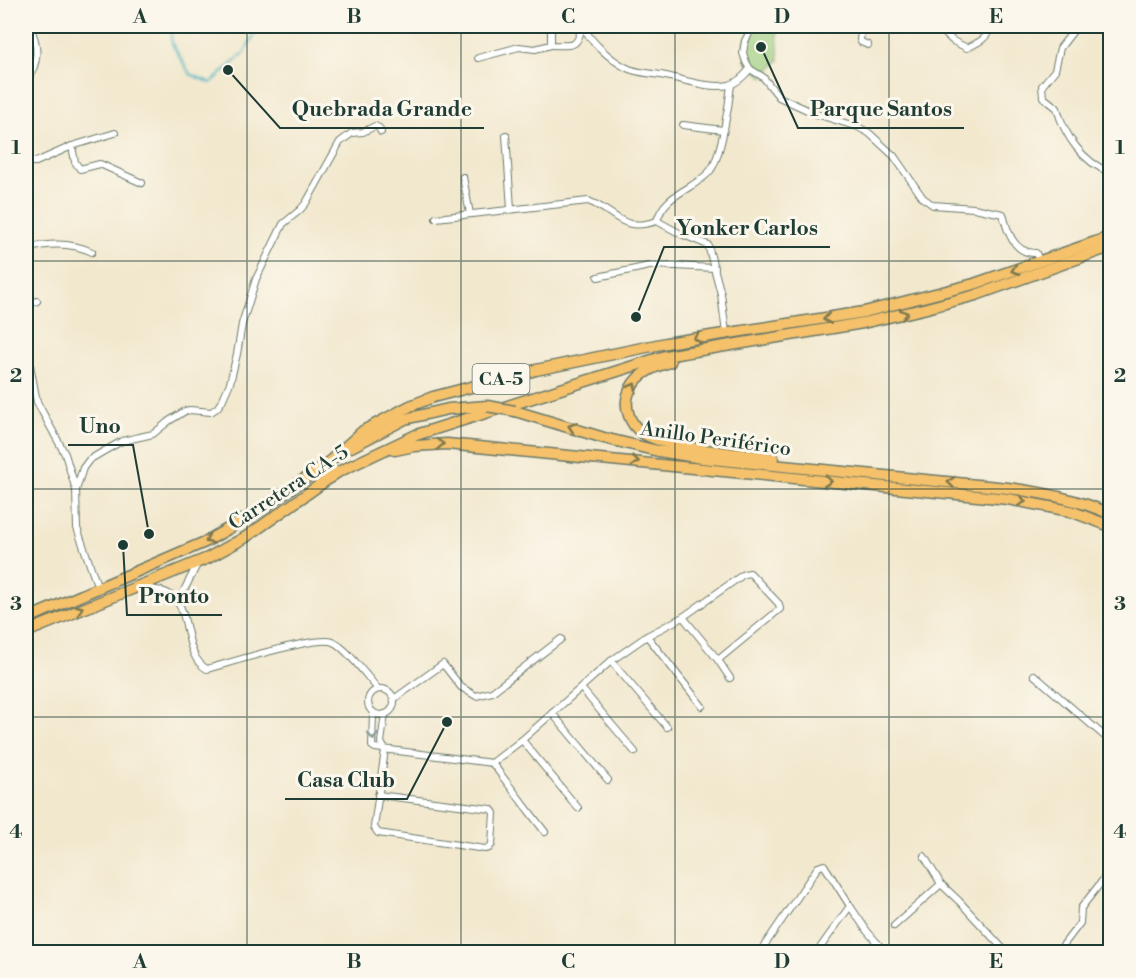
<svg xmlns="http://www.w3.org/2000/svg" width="1136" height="978" viewBox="0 0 1136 978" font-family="'Libre Bodoni',serif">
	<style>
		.green { fill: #9bcc7c; stroke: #5d8458; stroke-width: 1.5 }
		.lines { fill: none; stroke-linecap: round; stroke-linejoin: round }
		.stream { stroke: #48b5c4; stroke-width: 2 }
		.minor-casing { stroke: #69796a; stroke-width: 8 }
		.trunk-casing { stroke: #69796a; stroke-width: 13 }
		.minor { stroke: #fff; stroke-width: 6 }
		.trunk { stroke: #f5c16b; stroke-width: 10 }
		.trunk-bridge-casing { stroke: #69796a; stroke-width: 13; stroke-linecap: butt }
		.trunk-bridge { stroke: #f5c16b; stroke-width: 10 }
		.oneway { stroke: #7f784d }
		.oneway2 { stroke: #8f9e9a }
		.grid { fill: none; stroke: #1f3d34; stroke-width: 1.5; stroke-opacity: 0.55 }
		.labels { text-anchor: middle; stroke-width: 6; stroke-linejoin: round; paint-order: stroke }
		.shield { fill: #fbf7ec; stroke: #61756b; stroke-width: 1.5 }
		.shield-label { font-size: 18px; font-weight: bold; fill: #1f3d34 }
		.street-label { font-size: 20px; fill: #1f3d34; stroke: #fbf7ec }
		.leader { fill: none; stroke: #1f3d34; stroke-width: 2 }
		.callout-dot { fill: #1f3d34; stroke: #fbf7ec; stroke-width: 2 }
		.callout-label { font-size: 21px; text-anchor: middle; font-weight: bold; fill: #1f3d34; stroke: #fbf7ec; stroke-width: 6; stroke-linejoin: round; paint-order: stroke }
		.neatline { fill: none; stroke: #1f3d34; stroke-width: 2 }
		.grid-label { font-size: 20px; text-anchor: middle; font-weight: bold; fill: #1f3d34 }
	</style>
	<rect width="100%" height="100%" fill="#fbf7ec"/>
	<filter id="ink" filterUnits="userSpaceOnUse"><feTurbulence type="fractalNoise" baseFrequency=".0167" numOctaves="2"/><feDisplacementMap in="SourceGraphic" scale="12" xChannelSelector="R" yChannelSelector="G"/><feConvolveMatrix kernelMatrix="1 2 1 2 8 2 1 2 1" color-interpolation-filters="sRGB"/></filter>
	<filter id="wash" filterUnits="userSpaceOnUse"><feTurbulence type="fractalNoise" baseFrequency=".008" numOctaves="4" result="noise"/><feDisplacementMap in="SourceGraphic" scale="24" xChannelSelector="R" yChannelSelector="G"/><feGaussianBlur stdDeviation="1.35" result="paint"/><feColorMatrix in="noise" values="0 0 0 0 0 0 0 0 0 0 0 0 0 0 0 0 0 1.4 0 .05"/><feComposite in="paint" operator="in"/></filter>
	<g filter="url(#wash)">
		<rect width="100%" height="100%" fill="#f2e8ce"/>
		<polygon class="green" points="753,26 765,26 777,31 779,60 763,77 746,62 745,41"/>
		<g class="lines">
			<polyline class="stream" points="170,26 172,44 190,74 211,83 244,53 259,26"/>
		</g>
	</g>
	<g filter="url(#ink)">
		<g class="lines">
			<defs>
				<g id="minor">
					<path d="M 551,26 L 551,45 C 573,45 577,49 582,26"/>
					<path d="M 583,26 C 589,40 611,60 625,67 C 635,73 649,73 661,75 C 682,79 707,89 729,85 C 738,83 745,75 750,69"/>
					<path d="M 753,26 L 745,41 L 743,53 L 746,62 L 750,69 L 763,77 L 779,97 L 816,114 L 858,127 L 869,133 L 894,156 L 923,198 L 933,205 L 974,208 L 1003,214 C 1007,231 1014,254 1036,253 L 1039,261"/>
					<polyline points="862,26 860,39 861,42 868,45"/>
					<path d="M 1077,26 L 1060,48 L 1055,70 L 1042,86 L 1043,97 L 1057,108 C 1064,135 1083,163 1110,172"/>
					<path d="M 942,31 L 953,41 L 967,48 C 979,42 988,39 990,26"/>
					<polyline points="478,58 519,47 535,49 551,45"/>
					<path d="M 26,80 C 40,64 39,43 29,26"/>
					<polyline points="683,125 723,130"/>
					<polyline points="506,135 511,209"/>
					<polyline points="72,146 75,162 80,169 100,164 142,183"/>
					<polyline points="26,162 36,162 72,146 115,133"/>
					<polyline points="463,177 470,214"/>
					<path d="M 436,218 L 588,201 C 618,212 620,233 657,221"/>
					<path d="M 657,221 C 664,193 694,190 710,171 C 721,158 729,104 731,85"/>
					<polyline points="657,221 679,233 708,245 721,294 726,333"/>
					<path d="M 26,249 C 48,243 71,242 92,252"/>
					<polyline points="598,277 654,265 715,268"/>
					<polyline points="26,306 37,301"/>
					<polyline points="26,344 37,402 65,454 76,490 77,528 98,588"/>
					<polyline points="76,490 83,468 89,460 99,454 122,441 153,434 169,421 185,411 190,410 211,412 217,408 222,401 230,383 237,354 242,324 256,279 283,224 300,210 306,203 340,142 352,133 363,132 375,126 379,128 381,132"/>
					<path d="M 141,588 C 150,589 161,589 169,594 C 193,607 181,655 207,669 C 229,663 317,635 333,642 C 346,647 368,678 378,689"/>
					<polyline points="178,602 198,563"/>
					<polyline points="683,617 718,660 730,678"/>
					<polyline points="647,636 702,706"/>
					<polyline points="611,661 667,727"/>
					<polyline points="1034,675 1110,741"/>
					<polyline points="581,688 635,752"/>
					<circle cx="381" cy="702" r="13"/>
					<polyline points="394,699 443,664 461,687 476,696 492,692 561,639"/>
					<polyline points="373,713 372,746 375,748 492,763 522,740 611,661 647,636 683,617 744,574 750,573 779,604 780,609 718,660"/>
					<polyline points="552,713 608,780"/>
					<polyline points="522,740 578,808"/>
					<polyline points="492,763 545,832"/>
					<polyline points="378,795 491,809 494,813 492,844 489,848 485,849 378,833 374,827 385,750 381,742 385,714"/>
					<polyline points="924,856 941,884 959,901 1006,952"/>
					<polyline points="894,926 941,884"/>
					<polyline points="760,952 818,867 824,865 850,906"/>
					<polyline points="817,952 850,906 867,931 885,952"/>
					<polyline points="1058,952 1080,923 1081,908 1110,871"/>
					<polyline points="1104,952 1110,945"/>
				</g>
				<g id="trunk">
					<path d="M 670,362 C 652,367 634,375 628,395 C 624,408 630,424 641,432 C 665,449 742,454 773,458"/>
					<path d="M 515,411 L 604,438 L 658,451 L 702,458 L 1008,488 C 1043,493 1078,499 1110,514"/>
					<polyline points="351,447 405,419 448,409 487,406"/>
					<polyline points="395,450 414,446 447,444 1008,499 1070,511 1110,526"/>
					<polyline points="26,619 205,542 259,511 330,461 363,431 410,406 433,397 536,370 666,343 864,312 974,284 1110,237"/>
					<polyline points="26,632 208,558 246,537 338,472 416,435 665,356 863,323 923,309 976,295 1110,247"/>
				</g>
			</defs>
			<use href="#minor" class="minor-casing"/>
			<use href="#trunk" class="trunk-casing"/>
			<use href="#minor" class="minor"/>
			<use href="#trunk" class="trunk"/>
			<defs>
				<polyline id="trunk-bridge" points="487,406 515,411"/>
			</defs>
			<use href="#trunk-bridge" class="trunk-bridge-casing"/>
			<use href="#trunk-bridge" class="trunk-bridge"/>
		</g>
		<defs><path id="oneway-chevron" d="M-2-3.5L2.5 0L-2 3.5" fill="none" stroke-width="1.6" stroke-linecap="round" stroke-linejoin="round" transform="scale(1.5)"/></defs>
		<g class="oneway">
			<use href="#oneway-chevron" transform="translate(1015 270) rotate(161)"/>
			<use href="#oneway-chevron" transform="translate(904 314) rotate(-13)"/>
			<use href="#oneway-chevron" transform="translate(827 319) rotate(170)"/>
			<use href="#oneway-chevron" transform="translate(697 338) rotate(170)"/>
			<use href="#oneway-chevron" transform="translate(633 387) rotate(-61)"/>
			<use href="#oneway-chevron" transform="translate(572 427) rotate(-161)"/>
			<use href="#oneway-chevron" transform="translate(440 444) rotate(-2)"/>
			<use href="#oneway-chevron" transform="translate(635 461) rotate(5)"/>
			<use href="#oneway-chevron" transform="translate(828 481) rotate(6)"/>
			<use href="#oneway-chevron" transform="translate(951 482) rotate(-174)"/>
			<use href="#oneway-chevron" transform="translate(1022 501) rotate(9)"/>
			<use href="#oneway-chevron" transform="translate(209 540) rotate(152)"/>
			<use href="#oneway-chevron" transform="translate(79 609) rotate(-23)"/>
		</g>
		<use class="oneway2" href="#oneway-chevron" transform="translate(373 736) rotate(89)"/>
	</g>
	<path class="grid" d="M 247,26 L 247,952M 461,26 L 461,952M 675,26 L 675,952M 889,26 L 889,952M 26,261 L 1110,261M 26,489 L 1110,489M 26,717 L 1110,717"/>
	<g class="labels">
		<rect class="shield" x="472.5" y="364" width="57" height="30" rx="4.5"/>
		<g class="shield-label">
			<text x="501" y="385">CA-5</text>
		</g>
		<g class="street-label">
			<text transform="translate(716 438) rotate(8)" y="7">Anillo Periférico</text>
			<text transform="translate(288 487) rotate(-33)" y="7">Carretera CA-5</text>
		</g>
	</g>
	<path class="leader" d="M761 47L798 128H964M228 70L280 128H484M636 317L664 247H830M149 534L133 445H68M123 545L127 615H222M447 722L407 799H285"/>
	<g class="callout-dot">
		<circle cx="761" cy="47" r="6"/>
		<circle cx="228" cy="70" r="6"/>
		<circle cx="636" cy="317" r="6"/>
		<circle cx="149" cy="534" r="6"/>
		<circle cx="123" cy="545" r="6"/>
		<circle cx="447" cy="722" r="6"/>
	</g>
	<g class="callout-label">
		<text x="881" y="116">Parque Santos</text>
		<text x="382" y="116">Quebrada Grande</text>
		<text x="747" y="235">Yonker Carlos</text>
		<text x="100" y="433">Uno</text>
		<text x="174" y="603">Pronto</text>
		<text x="346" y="787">Casa Club</text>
	</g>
	<rect width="1136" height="978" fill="none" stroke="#fbf7ec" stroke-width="66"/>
	<rect x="33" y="33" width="1070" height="912" class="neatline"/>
	<g class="grid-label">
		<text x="140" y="23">A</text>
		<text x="354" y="23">B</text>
		<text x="568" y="23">C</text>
		<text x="782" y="23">D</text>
		<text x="996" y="23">E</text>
		<text x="16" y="154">1</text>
		<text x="1120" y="154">1</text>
		<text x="16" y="382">2</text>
		<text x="1120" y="382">2</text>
		<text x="16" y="610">3</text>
		<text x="1120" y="610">3</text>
		<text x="16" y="838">4</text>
		<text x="1120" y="838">4</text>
		<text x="140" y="968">A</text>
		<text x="354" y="968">B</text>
		<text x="568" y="968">C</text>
		<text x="782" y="968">D</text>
		<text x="996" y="968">E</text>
	</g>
</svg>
